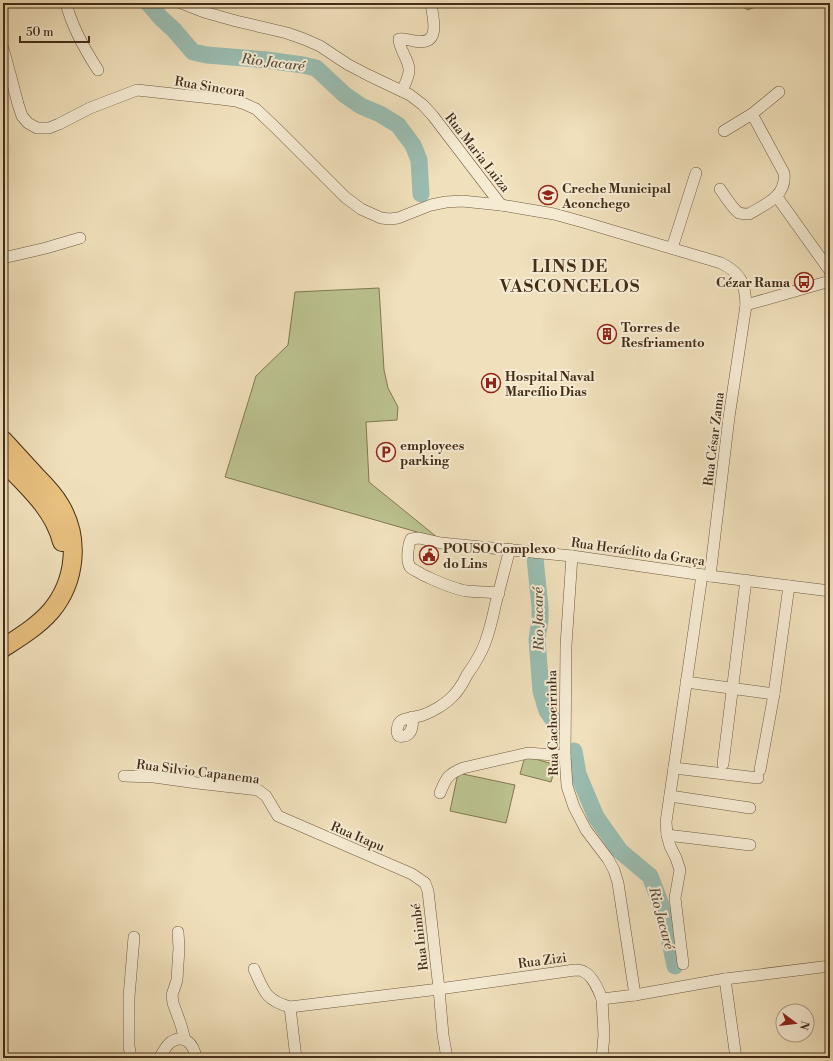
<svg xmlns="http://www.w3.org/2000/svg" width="833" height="1061" viewBox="0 0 833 1061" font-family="'Libre Bodoni',serif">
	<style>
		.green { fill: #bbc28f; stroke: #807853 }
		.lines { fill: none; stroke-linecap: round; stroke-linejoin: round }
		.river { stroke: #9abdb1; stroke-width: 17 }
		.minor-casing { stroke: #6f5a40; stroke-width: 12 }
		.primary-casing { stroke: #442d17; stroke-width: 20 }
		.minor { stroke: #f5ebd3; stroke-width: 11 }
		.primary { stroke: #e8c07e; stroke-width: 18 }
		.labels { text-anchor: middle; stroke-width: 4; stroke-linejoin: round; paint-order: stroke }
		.street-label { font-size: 13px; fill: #442d17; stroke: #f5ebd3 }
		.poi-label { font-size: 13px; font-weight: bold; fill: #442d17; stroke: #f5ebd3; text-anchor: start }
		.water-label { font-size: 14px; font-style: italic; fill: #5a513e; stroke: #f5ebd3 }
		.district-label { font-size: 17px; font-weight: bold; letter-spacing: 1px; fill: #442d17; stroke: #f5ebd3 }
	</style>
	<rect width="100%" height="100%" fill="#f0e0bb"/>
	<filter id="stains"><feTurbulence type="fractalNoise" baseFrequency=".005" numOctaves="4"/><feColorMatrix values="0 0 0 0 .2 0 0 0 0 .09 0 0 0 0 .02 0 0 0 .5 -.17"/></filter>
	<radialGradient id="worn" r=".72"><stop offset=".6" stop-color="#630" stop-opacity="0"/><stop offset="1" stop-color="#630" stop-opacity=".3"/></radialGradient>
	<g class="green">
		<polygon points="743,3 760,3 759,5 748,10 743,7"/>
		<polygon points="379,288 384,370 388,388 398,407 397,420 366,422 369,482 438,538 225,477 256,376 288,345 295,292"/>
		<polygon points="525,756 556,765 551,782 520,774"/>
		<polygon points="458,773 515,785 506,823 450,811"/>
	</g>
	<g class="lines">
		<g class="river">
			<polyline points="148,3 161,18 174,30 193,52 207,55 267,60 303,65 316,68 345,95 361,106 380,114 398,125 413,145 419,160 421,194"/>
			<polyline points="535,558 540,607 540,620 537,639 541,691 547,711 556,724"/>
			<polyline points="574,751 578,774 596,817 620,851 650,876 660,902 667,927 675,966"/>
		</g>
		<defs>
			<g id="minor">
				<path d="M 66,3 C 72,27 85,50 98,70"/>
				<polyline points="181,3 204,12 236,21 287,33 304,39 320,46 347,64 368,75 410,95 423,105 433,116 501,205"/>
				<path d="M 3,48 L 12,81 L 18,104 L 22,116 L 28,123 L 37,128 L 49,128 L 59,124 L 90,108 L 137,90 L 220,99 L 236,101 L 245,104 L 256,109 L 278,130 L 345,197 L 361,209 L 381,218 L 390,219 L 398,218 L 431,205 L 446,202 L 462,201 L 501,205 L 554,214 L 583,222 L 721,263 C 741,273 745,283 746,305 L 729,417 L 710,576"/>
				<path d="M 402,91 C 405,84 409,77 409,70 C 409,59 399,50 399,39 C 403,38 409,40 414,41 C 442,46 433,20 431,3"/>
				<polyline points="724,131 752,114 779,92"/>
				<path d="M 720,189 C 724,195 733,209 739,213 C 743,214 746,214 749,214 C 766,204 787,196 784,173 L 752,114"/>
				<polyline points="777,197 830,271"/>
				<polyline points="672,248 696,173"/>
				<polyline points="3,258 46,248 80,238"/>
				<polyline points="746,305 830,281"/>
				<polyline points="572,556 566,645 565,756 567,786 574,807 586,830 608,859 614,870 618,883 635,995"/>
				<path d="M 499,593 C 488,592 478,592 467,591 C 452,589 437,581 423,575 C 419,572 413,570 410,567 C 406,561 408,545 411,539 L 419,538 L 441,543 L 572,556 L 710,576 L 830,591"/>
				<polyline points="686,682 774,694"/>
				<path d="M 412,717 C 413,724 413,733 405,736 C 404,736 401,737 399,736 C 396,734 397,725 400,722 C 403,718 417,717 423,715 C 432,712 445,704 451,698 C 458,692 463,683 467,675 C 474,665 481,654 485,643 C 490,630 493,616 496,602 C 501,584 505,567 510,549"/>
				<polyline points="723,764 746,580"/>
				<polyline points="674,768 758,778"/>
				<polyline points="760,770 774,694 789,586"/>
				<polyline points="124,776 154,777 197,783 258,790 266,796 278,816 412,874 425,883 428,891 439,989 443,1035 447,1058"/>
				<path d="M 440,793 C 446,778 448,774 463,768 L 528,753 L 565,756"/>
				<polyline points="670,796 750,808"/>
				<polyline points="667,835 750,845"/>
				<polyline points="178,932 179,948 177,980 172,995 173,1003 181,1025 185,1040"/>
				<polyline points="683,964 675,898 680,870 676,858 670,846 667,835 666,822 702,575"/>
				<path d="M 254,969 C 264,991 265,1000 290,1007 L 439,989 L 575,970 C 578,970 582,970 584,972 C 592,975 599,991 602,999 L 635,995 L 725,979 L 830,966"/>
				<polyline points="725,979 736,1058"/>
				<polyline points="290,1007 296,1058"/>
				<polyline points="131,1058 129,1046 129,997 134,937"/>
				<path d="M 159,1058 C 163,1053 166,1045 171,1042 C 185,1033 194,1045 196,1058"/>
				<polyline points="602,1058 604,1035 602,999"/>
			</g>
			<g id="primary">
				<path d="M 3,440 C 14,452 25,464 36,476 C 45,485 54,494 60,505 C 80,538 76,581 51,611 C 38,626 20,637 3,648"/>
				<path d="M 3,461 C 26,485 54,509 62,542"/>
			</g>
		</defs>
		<use href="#minor" class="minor-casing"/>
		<use href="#primary" class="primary-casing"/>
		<use href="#minor" class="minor"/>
		<use href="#primary" class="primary"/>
	</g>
	<defs>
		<symbol id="school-ring" viewBox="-11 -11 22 22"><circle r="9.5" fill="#f5ebd3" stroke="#8f2418" stroke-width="1.5"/><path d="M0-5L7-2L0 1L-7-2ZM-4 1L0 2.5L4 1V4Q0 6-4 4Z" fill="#8f2418"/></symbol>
		<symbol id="bus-ring" viewBox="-11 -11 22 22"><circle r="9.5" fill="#f5ebd3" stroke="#8f2418" stroke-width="1.5"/><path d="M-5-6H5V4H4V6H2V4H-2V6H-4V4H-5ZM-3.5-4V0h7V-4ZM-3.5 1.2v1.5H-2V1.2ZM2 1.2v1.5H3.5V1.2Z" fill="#8f2418"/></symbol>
		<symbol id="building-ring" viewBox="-11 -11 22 22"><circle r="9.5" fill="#f5ebd3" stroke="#8f2418" stroke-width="1.5"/><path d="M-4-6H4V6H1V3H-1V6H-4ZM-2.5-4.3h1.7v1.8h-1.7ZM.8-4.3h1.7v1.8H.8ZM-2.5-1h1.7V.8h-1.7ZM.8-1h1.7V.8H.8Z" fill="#8f2418"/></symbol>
		<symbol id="hospital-ring" viewBox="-11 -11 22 22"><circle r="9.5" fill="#f5ebd3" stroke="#8f2418" stroke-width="1.5"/><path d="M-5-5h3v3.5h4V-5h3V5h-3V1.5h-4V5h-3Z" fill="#8f2418"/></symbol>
		<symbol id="parking-ring" viewBox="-11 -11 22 22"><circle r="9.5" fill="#f5ebd3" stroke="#8f2418" stroke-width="1.5"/><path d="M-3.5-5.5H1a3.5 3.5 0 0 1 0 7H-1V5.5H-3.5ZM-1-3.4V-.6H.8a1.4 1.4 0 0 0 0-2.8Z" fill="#8f2418"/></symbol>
		<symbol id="civic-ring" viewBox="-11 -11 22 22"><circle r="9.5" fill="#f5ebd3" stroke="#8f2418" stroke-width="1.5"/><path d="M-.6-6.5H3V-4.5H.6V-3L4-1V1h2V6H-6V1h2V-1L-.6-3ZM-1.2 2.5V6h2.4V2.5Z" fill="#8f2418"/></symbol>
	</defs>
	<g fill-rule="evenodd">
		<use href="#school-ring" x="537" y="184" width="22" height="22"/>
		<use href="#bus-ring" x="793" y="271" width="22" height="22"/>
		<use href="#building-ring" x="596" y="323" width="22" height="22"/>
		<use href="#hospital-ring" x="480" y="372" width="22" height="22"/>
		<use href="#parking-ring" x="375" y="441" width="22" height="22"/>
		<use href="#civic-ring" x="418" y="544" width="22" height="22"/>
	</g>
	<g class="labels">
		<g class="street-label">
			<text transform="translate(210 86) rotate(9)" y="5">Rua Sincora</text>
			<text transform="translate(478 152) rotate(52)" y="5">Rua Maria Luiza</text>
			<text transform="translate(713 439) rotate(-83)" y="5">Rua César Zama</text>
			<text transform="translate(638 551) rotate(8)" y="5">Rua Heráclito da Graça</text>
			<text transform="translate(552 723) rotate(-91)" y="5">Rua Cachoeirinha</text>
			<text transform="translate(198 771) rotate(7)" y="5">Rua Silvio Capanema</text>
			<text transform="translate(358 836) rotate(23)" y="5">Rua Itapu</text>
			<text transform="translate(419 937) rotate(-97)" y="5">Rua Inimbé</text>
			<text transform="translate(542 960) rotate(-8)" y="5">Rua Zizi</text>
		</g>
		<g class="poi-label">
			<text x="562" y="193">Creche Municipal<tspan x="562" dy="15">Aconchego</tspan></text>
			<text x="790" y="287" text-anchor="end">Cézar Rama</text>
			<text x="621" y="332">Torres de<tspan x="621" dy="15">Resfriamento</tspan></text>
			<text x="505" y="381">Hospital Naval<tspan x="505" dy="15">Marcílio Dias</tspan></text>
			<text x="400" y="450">employees<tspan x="400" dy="15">parking</tspan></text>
			<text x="443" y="553">POUSO Complexo<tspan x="443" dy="15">do Lins</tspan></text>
		</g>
		<g class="water-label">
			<text transform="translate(273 62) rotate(7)" y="5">Rio Jacaré</text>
			<text transform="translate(538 619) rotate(-91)" y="5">Rio Jacaré</text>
			<text transform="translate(662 918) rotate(75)" y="5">Rio Jacaré</text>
		</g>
		<g class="district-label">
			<text x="570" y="272">LINS DE<tspan x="570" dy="20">VASCONCELOS</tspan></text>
		</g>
	</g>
	<rect width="833" height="1061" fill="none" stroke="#f0e0bb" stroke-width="16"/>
	<rect x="4" y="4" width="825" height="1053" fill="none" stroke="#442d17" stroke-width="2"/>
	<rect x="8" y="8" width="817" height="1045" fill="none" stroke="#442d17"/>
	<g transform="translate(795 1023) rotate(105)"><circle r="19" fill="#f5ebd3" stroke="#ae9f88"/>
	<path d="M0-3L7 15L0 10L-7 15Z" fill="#8f2418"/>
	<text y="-6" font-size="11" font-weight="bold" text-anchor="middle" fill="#442d17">N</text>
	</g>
	<path d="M20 36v6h69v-6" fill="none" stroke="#442d17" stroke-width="2"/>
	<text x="26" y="36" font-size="12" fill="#442d17" stroke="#f5ebd3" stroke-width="3" paint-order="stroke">50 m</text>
	<rect width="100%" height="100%" filter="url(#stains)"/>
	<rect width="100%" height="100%" fill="url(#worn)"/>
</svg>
